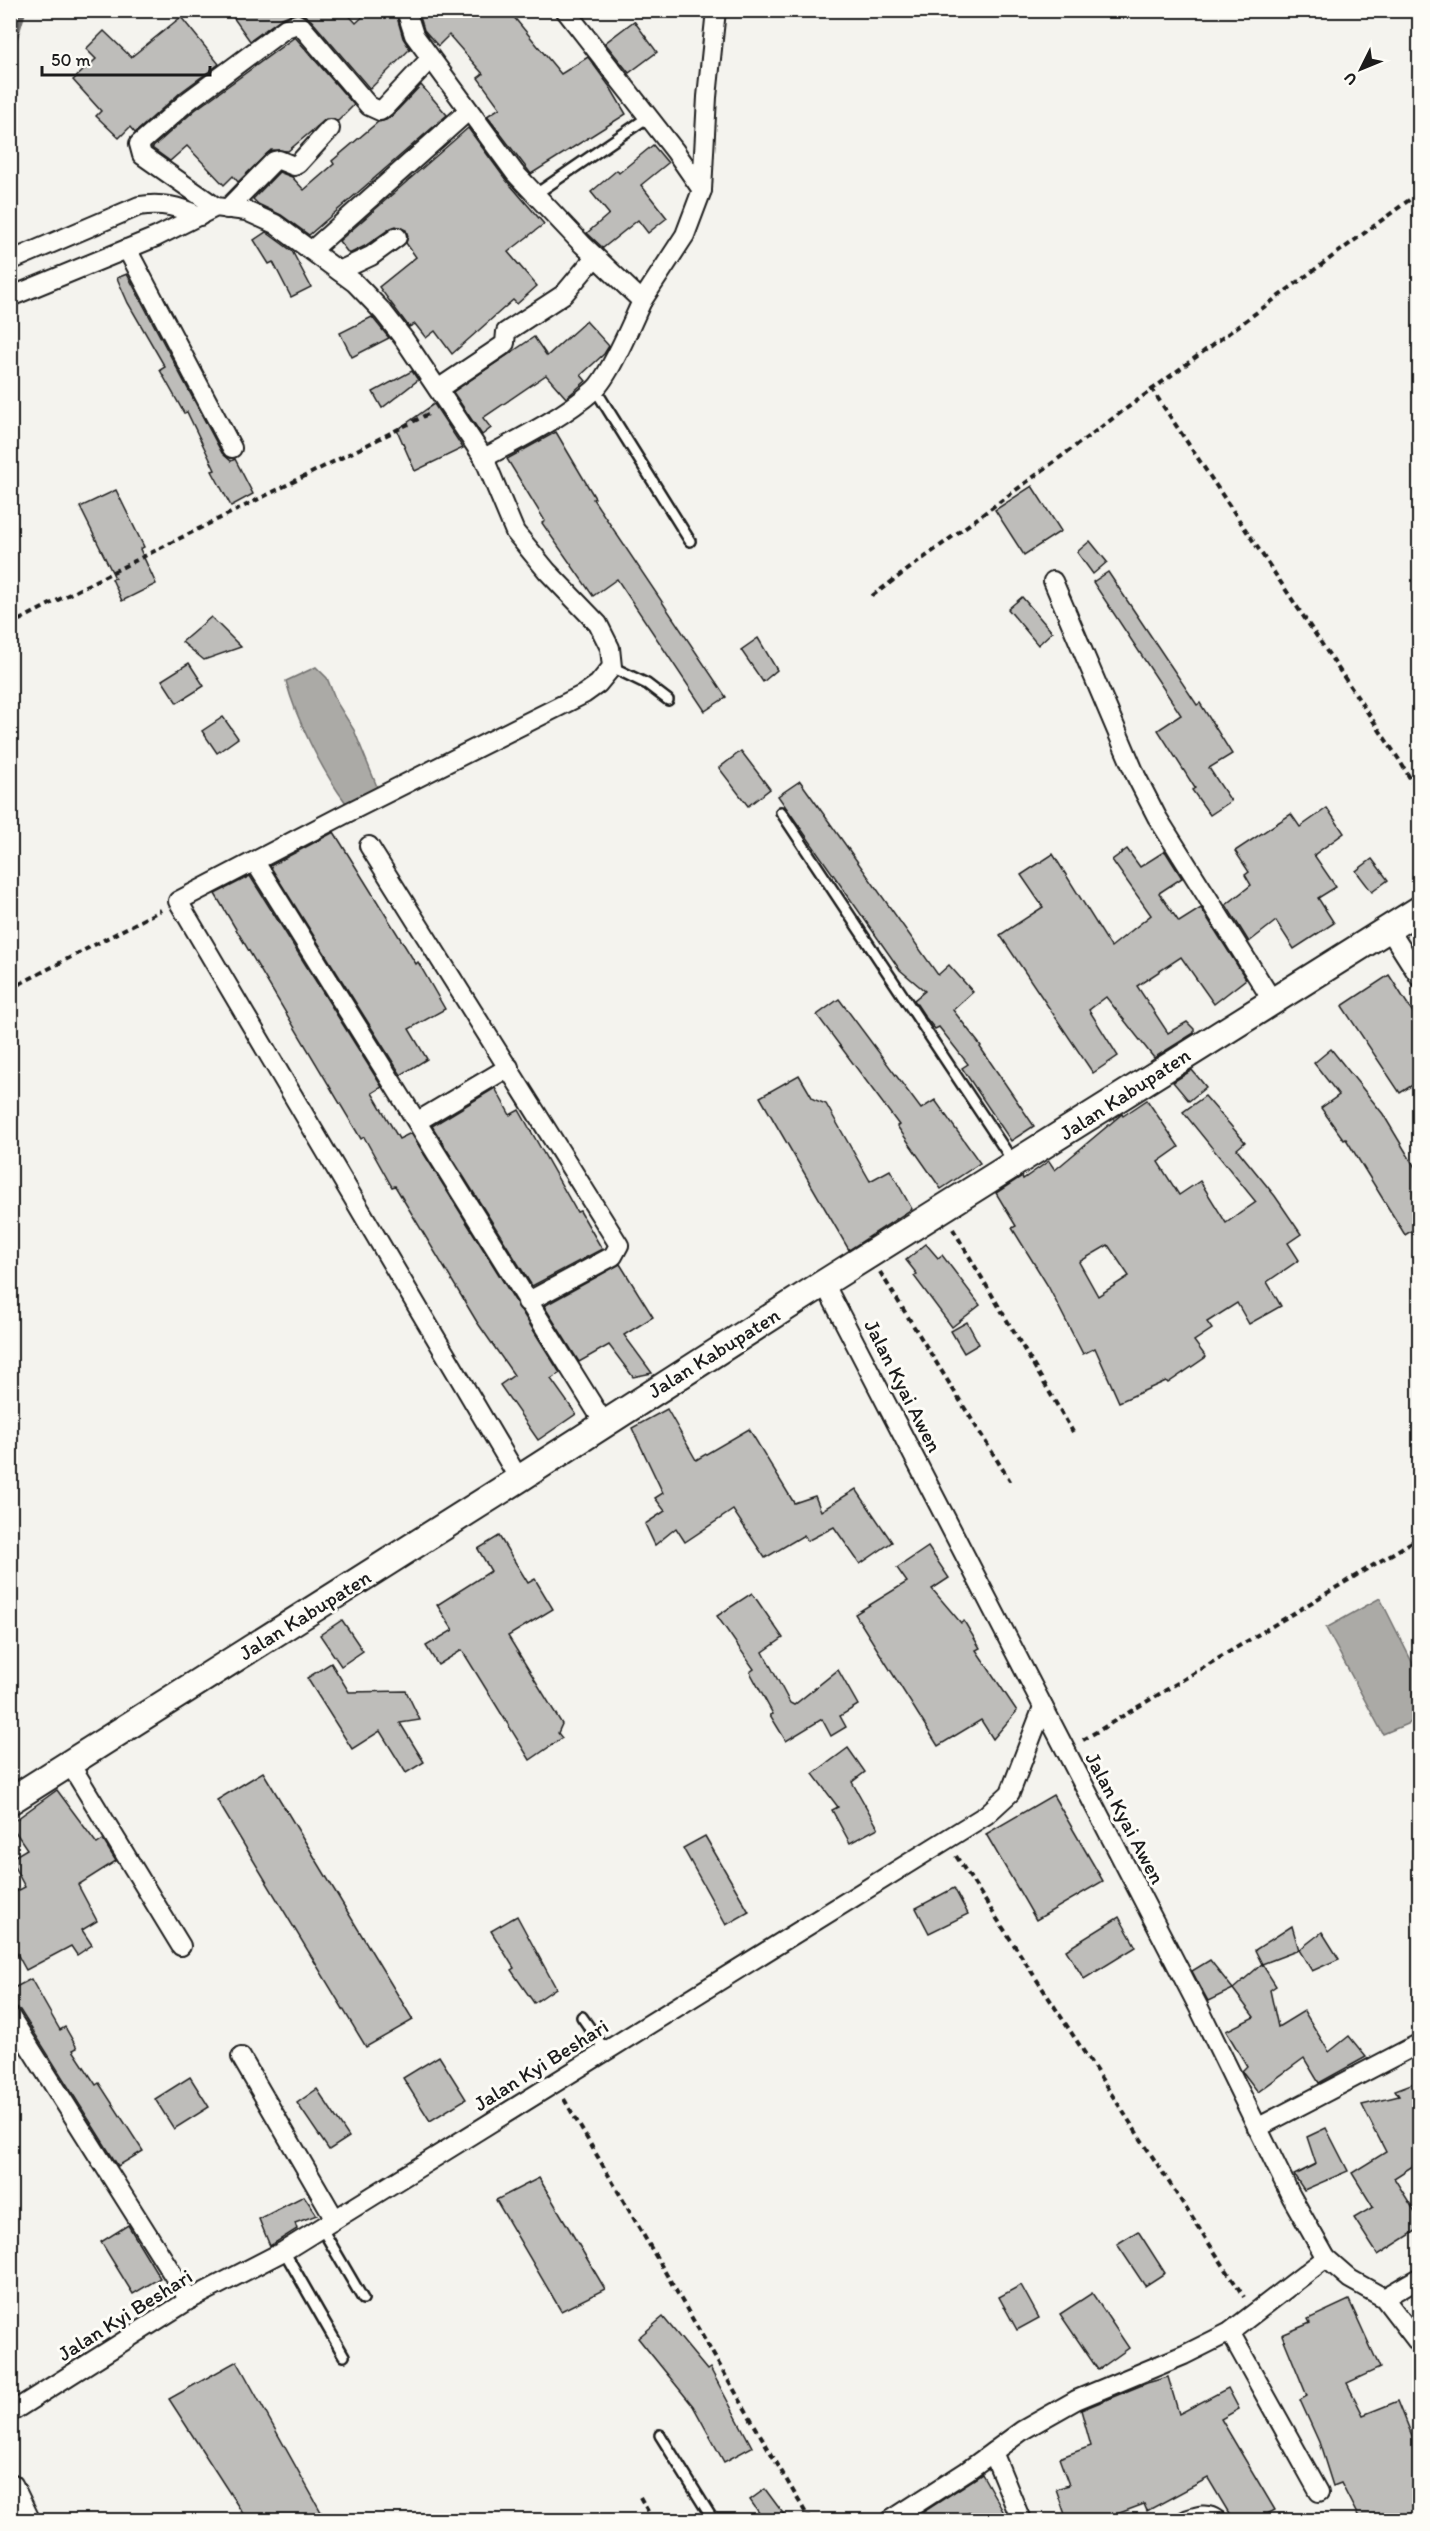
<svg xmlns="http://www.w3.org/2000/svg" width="1430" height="2531" viewBox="0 0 1430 2531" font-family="Itim,sans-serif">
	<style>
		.water { fill: #abaaa6; stroke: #72716f; stroke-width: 1.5 }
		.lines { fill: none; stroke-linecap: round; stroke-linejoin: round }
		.stream { stroke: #72716f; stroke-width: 7 }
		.building { fill: #bebdba; stroke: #1c1c1c; stroke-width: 1.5; fill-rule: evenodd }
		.lane-casing { stroke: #1c1c1c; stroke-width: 14 }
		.street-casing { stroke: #1c1c1c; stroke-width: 22 }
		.secondary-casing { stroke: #1c1c1c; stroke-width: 30 }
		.path { stroke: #1c1c1c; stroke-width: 4; stroke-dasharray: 6 4.5; stroke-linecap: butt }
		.lane { stroke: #fdfcf7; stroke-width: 9 }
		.street { stroke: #fdfcf7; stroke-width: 18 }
		.secondary { stroke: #fdfcf7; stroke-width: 26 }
		.labels { text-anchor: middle; stroke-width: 6; stroke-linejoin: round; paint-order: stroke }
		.street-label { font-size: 21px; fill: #1c1c1c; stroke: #fdfcf7 }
	</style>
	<rect width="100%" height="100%" fill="#f4f3ee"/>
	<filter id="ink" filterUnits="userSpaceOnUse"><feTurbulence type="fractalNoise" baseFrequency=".0167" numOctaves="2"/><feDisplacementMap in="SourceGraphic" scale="12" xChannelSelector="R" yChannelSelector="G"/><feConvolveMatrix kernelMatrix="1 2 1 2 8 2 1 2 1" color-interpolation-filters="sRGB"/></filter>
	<g filter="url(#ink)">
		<g class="water">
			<path d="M 316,667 L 327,678 L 337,703 L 354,730 L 378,789 L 346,803 C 322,771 296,719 286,681 Z"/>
			<polygon points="1380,1598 1419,1676 1419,1719 1383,1734 1326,1628"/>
		</g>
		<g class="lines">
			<polyline class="stream" points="10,53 23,10"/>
		</g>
		<g class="building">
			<polygon points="228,10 344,10 356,23 370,10 395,10 403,38 410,49 370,89 311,20 303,14 294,13 282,18 250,41"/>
			<polygon points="418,10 508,10 561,74 588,57 610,87 626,114 531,174 487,116 500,108 478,78 483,74 449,35 438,46 424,30"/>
			<polygon points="181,17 219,64 181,92 135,133 130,127 119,138 96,116 101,111 73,80 96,59 86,49 104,31 131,57"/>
			<polygon points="634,21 657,52 629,73 605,43"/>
			<polygon points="295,37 354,105 338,121 326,119 288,151 271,150 238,182 233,176 224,185 187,146 170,161 152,148 195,110"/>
			<polygon points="421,85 447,115 309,235 281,215 258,204 253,199 279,172 292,177 304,190 334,164 332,161 378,122 386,120 392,116"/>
			<polygon points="468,128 506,180 544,224 508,252 537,286 517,304 513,300 452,354 435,331 426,338 415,324 409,327 379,287 416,257 406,243 408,236 406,230 396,226 391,228 365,246 349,254 339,241"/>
			<polygon points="653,145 668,163 641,185 667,218 648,233 638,220 603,248 587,233 609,214 591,192 617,170 619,173"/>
			<polygon points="266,232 292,251 311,287 291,297 273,262 269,264 254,240"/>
			<polygon points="127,274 222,453 231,461 235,459 253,494 231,506 212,471 215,470 187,412 184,413 160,370 165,367 128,303 117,278"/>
			<polygon points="372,317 389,338 352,357 340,333"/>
			<polygon points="586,321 609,346 604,354 581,375 586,381 566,398 546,375 483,418 491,428 482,435 453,392 534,337 547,356"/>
			<polygon points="412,371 418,380 382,408 373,392"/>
			<polygon points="434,404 463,448 415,471 397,430"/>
			<polygon points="556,432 595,498 593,499 726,697 705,711 617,579 593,596 542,523 545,521 507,459"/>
			<polygon points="1032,486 1061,531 1024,555 995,510"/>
			<polygon points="116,490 144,547 140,549 156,584 122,601 112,579 115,578 80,507"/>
			<polygon points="1090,541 1107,562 1093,574 1077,552"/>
			<polygon points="1108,572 1197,705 1200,703 1232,754 1209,768 1231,801 1210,815 1192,790 1195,788 1158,730 1181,715 1093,582"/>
			<polygon points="1022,597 1052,632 1038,645 1008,609"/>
			<polygon points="211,617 241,647 204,660 182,642"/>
			<polygon points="758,638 777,670 763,682 741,650"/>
			<polygon points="189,663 204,686 177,703 162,680"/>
			<polygon points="223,717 238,738 217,753 202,731"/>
			<polygon points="741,751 770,789 748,806 719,768"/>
			<polygon points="800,781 938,975 949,965 973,992 953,1010 981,1046 980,1047 1034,1126 1011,1141 962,1068 968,1064 939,1027 935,1029 926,1018 914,1000 925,991 900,970 778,796"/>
			<polygon points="1327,808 1344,833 1314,855 1336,887 1318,898 1334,923 1294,949 1276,921 1249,942 1226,905 1251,885 1245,875 1249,872 1235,851 1291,814 1300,827"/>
			<polygon points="334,832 416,964 418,962 445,1009 409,1029 427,1059 401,1075 270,866"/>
			<polygon points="1127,849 1140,867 1165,851 1182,878 1159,893 1179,922 1201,908 1246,979 1214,1004 1181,957 1137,986 1168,1033 1187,1022 1194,1029 1194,1033 1154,1058 1106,997 1089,1010 1118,1056 1093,1073 1000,935 1043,907 1021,875 1053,854 1111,947 1151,915 1112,860"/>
			<polygon points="1372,859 1388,880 1372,892 1356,871"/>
			<polygon points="250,876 382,1087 372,1093 399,1139 411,1133 560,1373 551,1379 576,1414 538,1440 500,1385 514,1375 477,1322 395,1186 392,1187 364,1137 361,1139 215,894"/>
			<polygon points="1389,975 1419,1022 1419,1081 1400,1093 1342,1006"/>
			<polygon points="839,999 921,1109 935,1100 980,1163 941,1189 897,1126 899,1125 817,1015"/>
			<polygon points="1331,1049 1383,1114 1419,1174 1419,1226 1405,1235 1346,1139 1344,1140 1321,1108 1339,1095 1314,1063"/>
			<polygon points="1192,1070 1206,1087 1189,1101 1173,1082"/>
			<polygon points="799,1075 813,1099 826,1104 870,1181 890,1170 912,1209 849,1250 760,1097"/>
			<polygon points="495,1088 510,1115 519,1110 577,1212 580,1211 602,1249 532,1286 432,1126"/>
			<path d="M 1205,1096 L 1245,1142 L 1237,1149 L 1275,1196 L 1301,1234 L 1288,1243 L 1299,1260 L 1267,1282 L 1281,1306 L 1249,1324 L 1237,1303 L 1207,1322 L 1212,1329 L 1194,1341 L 1206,1357 L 1168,1383 L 1166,1381 L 1119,1402 L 1095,1348 L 1083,1354 L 1048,1286 L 1012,1228 L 1016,1226 L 996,1193 L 1022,1176 L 1023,1179 L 1049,1161 L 1055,1170 L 1122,1114 L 1123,1116 L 1147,1100 L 1179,1147 L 1158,1162 L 1179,1195 L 1200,1181 L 1226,1223 L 1256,1202 L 1183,1112 ZM 1108,1245 L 1129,1276 L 1098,1296 L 1079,1262 Z"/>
			<polygon points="926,1244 938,1258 942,1255 980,1305 952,1327 914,1276 917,1274 906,1260"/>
			<polygon points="620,1264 653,1317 624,1335 652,1373 633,1377 609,1345 579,1362 544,1306"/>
			<polygon points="967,1322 979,1344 964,1353 951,1331"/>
			<polygon points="667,1409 696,1460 749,1429 794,1503 815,1496 821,1511 856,1489 892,1542 860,1564 834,1527 807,1541 804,1535 765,1558 733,1510 685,1542 676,1528 655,1545 645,1524 665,1511 655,1498 663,1493 632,1428"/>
			<polygon points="499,1536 528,1583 535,1579 553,1609 508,1636 562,1724 558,1733 562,1738 530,1760 462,1650 438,1665 426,1646 453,1630 437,1605 491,1571 478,1549"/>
			<polygon points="928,1547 949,1578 932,1589 961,1623 964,1621 980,1648 976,1650 1017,1711 993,1739 981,1720 938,1746 855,1614 907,1582 897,1568"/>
			<polygon points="752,1593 783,1638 763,1652 790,1703 794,1705 838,1670 858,1705 840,1716 846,1727 831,1736 822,1719 786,1741 770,1715 773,1714 750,1672 754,1669 717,1616"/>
			<polygon points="342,1620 363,1651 341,1666 320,1635"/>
			<polygon points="331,1663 349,1692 406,1691 420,1720 400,1723 424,1762 406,1773 380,1731 352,1749 307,1678"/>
			<polygon points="848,1748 865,1772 852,1782 878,1828 850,1843 832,1810 838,1807 813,1774"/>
			<polygon points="263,1772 413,2020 366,2047 217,1800"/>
			<polygon points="57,1790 97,1844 103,1840 116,1861 78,1885 97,1921 82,1930 92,1945 77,1955 71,1946 26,1970 10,1941 10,1895 25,1887 10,1859 27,1849 10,1824"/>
			<polygon points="1053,1795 1103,1881 1036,1920 986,1834"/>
			<polygon points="705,1836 749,1912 726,1925 683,1848"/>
			<polygon points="954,1888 968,1914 929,1933 916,1908"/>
			<polygon points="517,1916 556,1988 534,2003 511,1970 514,1968 491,1931"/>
			<polygon points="1119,1917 1136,1947 1084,1979 1066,1950"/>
			<polygon points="1292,1926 1299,1950 1262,1964 1255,1950"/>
			<polygon points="1322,1932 1339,1959 1312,1971 1299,1950"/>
			<polygon points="1210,1960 1233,1989 1208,2001 1192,1971"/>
			<polygon points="1262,1964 1276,1986 1270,1990 1278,2027 1304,2011 1329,2052 1349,2036 1366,2057 1319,2083 1304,2058 1258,2092 1242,2071 1247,2066 1226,2031 1254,2017 1233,1989"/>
			<polygon points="31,1979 60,2030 65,2027 77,2048 73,2050 96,2085 99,2083 143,2151 118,2166 20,2010 10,2005 10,1990"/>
			<polygon points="439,2056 466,2099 430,2121 403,2078"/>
			<polygon points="190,2077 209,2107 174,2129 155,2099"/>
			<polygon points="1419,2081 1419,2162 1394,2178 1419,2218 1419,2229 1378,2255 1354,2218 1373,2207 1352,2173 1386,2152 1362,2105 1399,2096 1395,2090"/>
			<polygon points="317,2089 349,2137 329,2150 297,2103"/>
			<polygon points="1326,2128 1348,2171 1304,2190 1294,2175 1316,2164 1307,2137"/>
			<polygon points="539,2178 605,2289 561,2311 496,2200"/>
			<polygon points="304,2196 317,2215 295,2223 297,2229 270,2246 259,2219"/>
			<polygon points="128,2225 160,2278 133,2294 101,2242"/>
			<polygon points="1138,2231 1165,2273 1145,2286 1117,2244"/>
			<polygon points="1021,2285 1039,2318 1017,2330 999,2297"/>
			<polygon points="1092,2293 1129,2348 1098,2370 1060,2314"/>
			<polygon points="1349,2300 1380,2368 1347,2383 1363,2415 1398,2401 1419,2453 1419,2510 1396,2520 1360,2520 1341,2483 1333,2486 1319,2442 1300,2400 1307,2396 1282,2335 1310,2323 1308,2319"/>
			<polygon points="663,2317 707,2370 710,2368 752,2447 724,2462 693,2406 638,2338"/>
			<polygon points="237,2361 321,2512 303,2520 247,2520 169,2399"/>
			<polygon points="1168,2377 1179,2414 1228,2388 1239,2409 1221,2419 1275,2510 1256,2520 1233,2520 1208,2478 1147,2511 1144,2504 1101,2520 1067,2520 1056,2489 1069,2485 1059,2458 1091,2446 1081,2410 1147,2383"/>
			<polygon points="982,2474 1008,2520 975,2520 970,2512 957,2520 911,2520"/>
			<polygon points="765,2489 788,2520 764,2520 750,2500"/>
		</g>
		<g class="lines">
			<defs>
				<g id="lane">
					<polyline points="536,194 648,117"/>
					<polyline points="595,389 690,541"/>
					<polyline points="612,667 647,684 668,700"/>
					<polyline points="781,812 1014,1163"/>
					<polyline points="582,2017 606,2051"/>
					<polyline points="321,2227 363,2299"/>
					<polyline points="284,2251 344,2356"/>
					<polyline points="660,2435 713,2520"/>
				</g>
				<g id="street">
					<path d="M 406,10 L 414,35 L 515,173 L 582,244 L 642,301 C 632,322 610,376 594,390 C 562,418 521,438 484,458"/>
					<polyline points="565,10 675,151 702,190 707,97 716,10"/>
					<polyline points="216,207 142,155 139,144 188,101 286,28 297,24 302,27 369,106 380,111 385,107 430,59"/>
					<polyline points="227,209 274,161 279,160 294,166 298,164 330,129"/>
					<polyline points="127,249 232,448"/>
					<polyline points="312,250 468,111"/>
					<path d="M 10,261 L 139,206 C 162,202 179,207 200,216"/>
					<polyline points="339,271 371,256 397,237"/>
					<polyline points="10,297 156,237 216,207 246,211 275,224 355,283 383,312 404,339 484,458 515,532 547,571 598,624 610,648 612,667 598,684 584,694 349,812 178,901 519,1479"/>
					<polyline points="642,301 685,235 702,190"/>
					<polyline points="438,389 502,346 505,343 506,332 564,294 595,257"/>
					<polyline points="1053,581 1136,776 1157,817 1272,1000"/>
					<polyline points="369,846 619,1245 613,1256 527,1302"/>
					<polyline points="255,862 604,1423"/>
					<polyline points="1389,929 1420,978"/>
					<polyline points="418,1121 509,1067"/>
					<polyline points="824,1283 1199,2008 1291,2196 1326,2258 1350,2279 1384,2298 1420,2345"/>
					<polyline points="70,1764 181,1946"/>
					<polyline points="10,2016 189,2300"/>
					<polyline points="241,2057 335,2219"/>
					<polyline points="1257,2128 1420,2043"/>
					<polyline points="1384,2298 1420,2277"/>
					<polyline points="1230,2332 1319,2492"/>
					<polyline points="10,2413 189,2300 284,2251 986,1815 1010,1793 1043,1707"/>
					<polyline points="993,2452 1021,2520"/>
					<polyline points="891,2520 967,2471 1023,2430 1076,2400 1184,2355 1230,2332 1326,2258"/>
					<path d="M 1186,2520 C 1197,2516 1207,2512 1217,2520"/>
				</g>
				<g id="secondary">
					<polyline points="10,1801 519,1479 824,1283 1420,909"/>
					<polyline points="10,2487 26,2520"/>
				</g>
			</defs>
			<use href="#lane" class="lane-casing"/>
			<use href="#street" class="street-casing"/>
			<use href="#secondary" class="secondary-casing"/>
			<g class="path">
				<polyline points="1151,388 1398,758 1420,795"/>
				<polyline points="872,596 1420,192"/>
				<path d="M 10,625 C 149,552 291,484 430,413"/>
				<polyline points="10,989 161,910"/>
				<polyline points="953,1229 1073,1432"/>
				<polyline points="880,1272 1010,1481"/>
				<polyline points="1083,1740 1420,1537"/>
				<polyline points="956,1856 1244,2297"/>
				<polyline points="564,2099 810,2520"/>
				<polyline points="640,2497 653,2520"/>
			</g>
			<use href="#lane" class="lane"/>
			<use href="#street" class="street"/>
			<use href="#secondary" class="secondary"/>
		</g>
	</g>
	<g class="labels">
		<g class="street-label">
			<text transform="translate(1125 1094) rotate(-33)" y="7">Jalan Kabupaten</text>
			<text transform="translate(714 1353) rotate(-32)" y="7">Jalan Kabupaten</text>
			<text transform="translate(903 1386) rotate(63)" y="7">Jalan Kyai Awen</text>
			<text transform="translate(305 1615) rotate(-32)" y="7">Jalan Kabupaten</text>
			<text transform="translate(1125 1818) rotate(62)" y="7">Jalan Kyai Awen</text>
			<text transform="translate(541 2065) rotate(-32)" y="7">Jalan Kyi Beshari</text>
			<text transform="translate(125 2315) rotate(-32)" y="7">Jalan Kyi Beshari</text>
		</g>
	</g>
	<rect width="1430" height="2531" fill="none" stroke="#fdfcf7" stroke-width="36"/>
	<rect x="18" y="18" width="1394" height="2495" fill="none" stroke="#1c1c1c" stroke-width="2" filter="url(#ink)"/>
	<g transform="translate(1361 69) rotate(227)" stroke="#fdfcf7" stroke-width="4.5" paint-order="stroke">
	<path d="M0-4.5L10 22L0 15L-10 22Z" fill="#1c1c1c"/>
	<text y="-9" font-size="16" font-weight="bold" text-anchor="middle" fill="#1c1c1c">U</text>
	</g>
	<path d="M42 66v9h168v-9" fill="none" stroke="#1c1c1c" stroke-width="3"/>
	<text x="51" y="66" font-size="18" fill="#1c1c1c" stroke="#fdfcf7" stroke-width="4.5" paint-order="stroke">50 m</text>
</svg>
